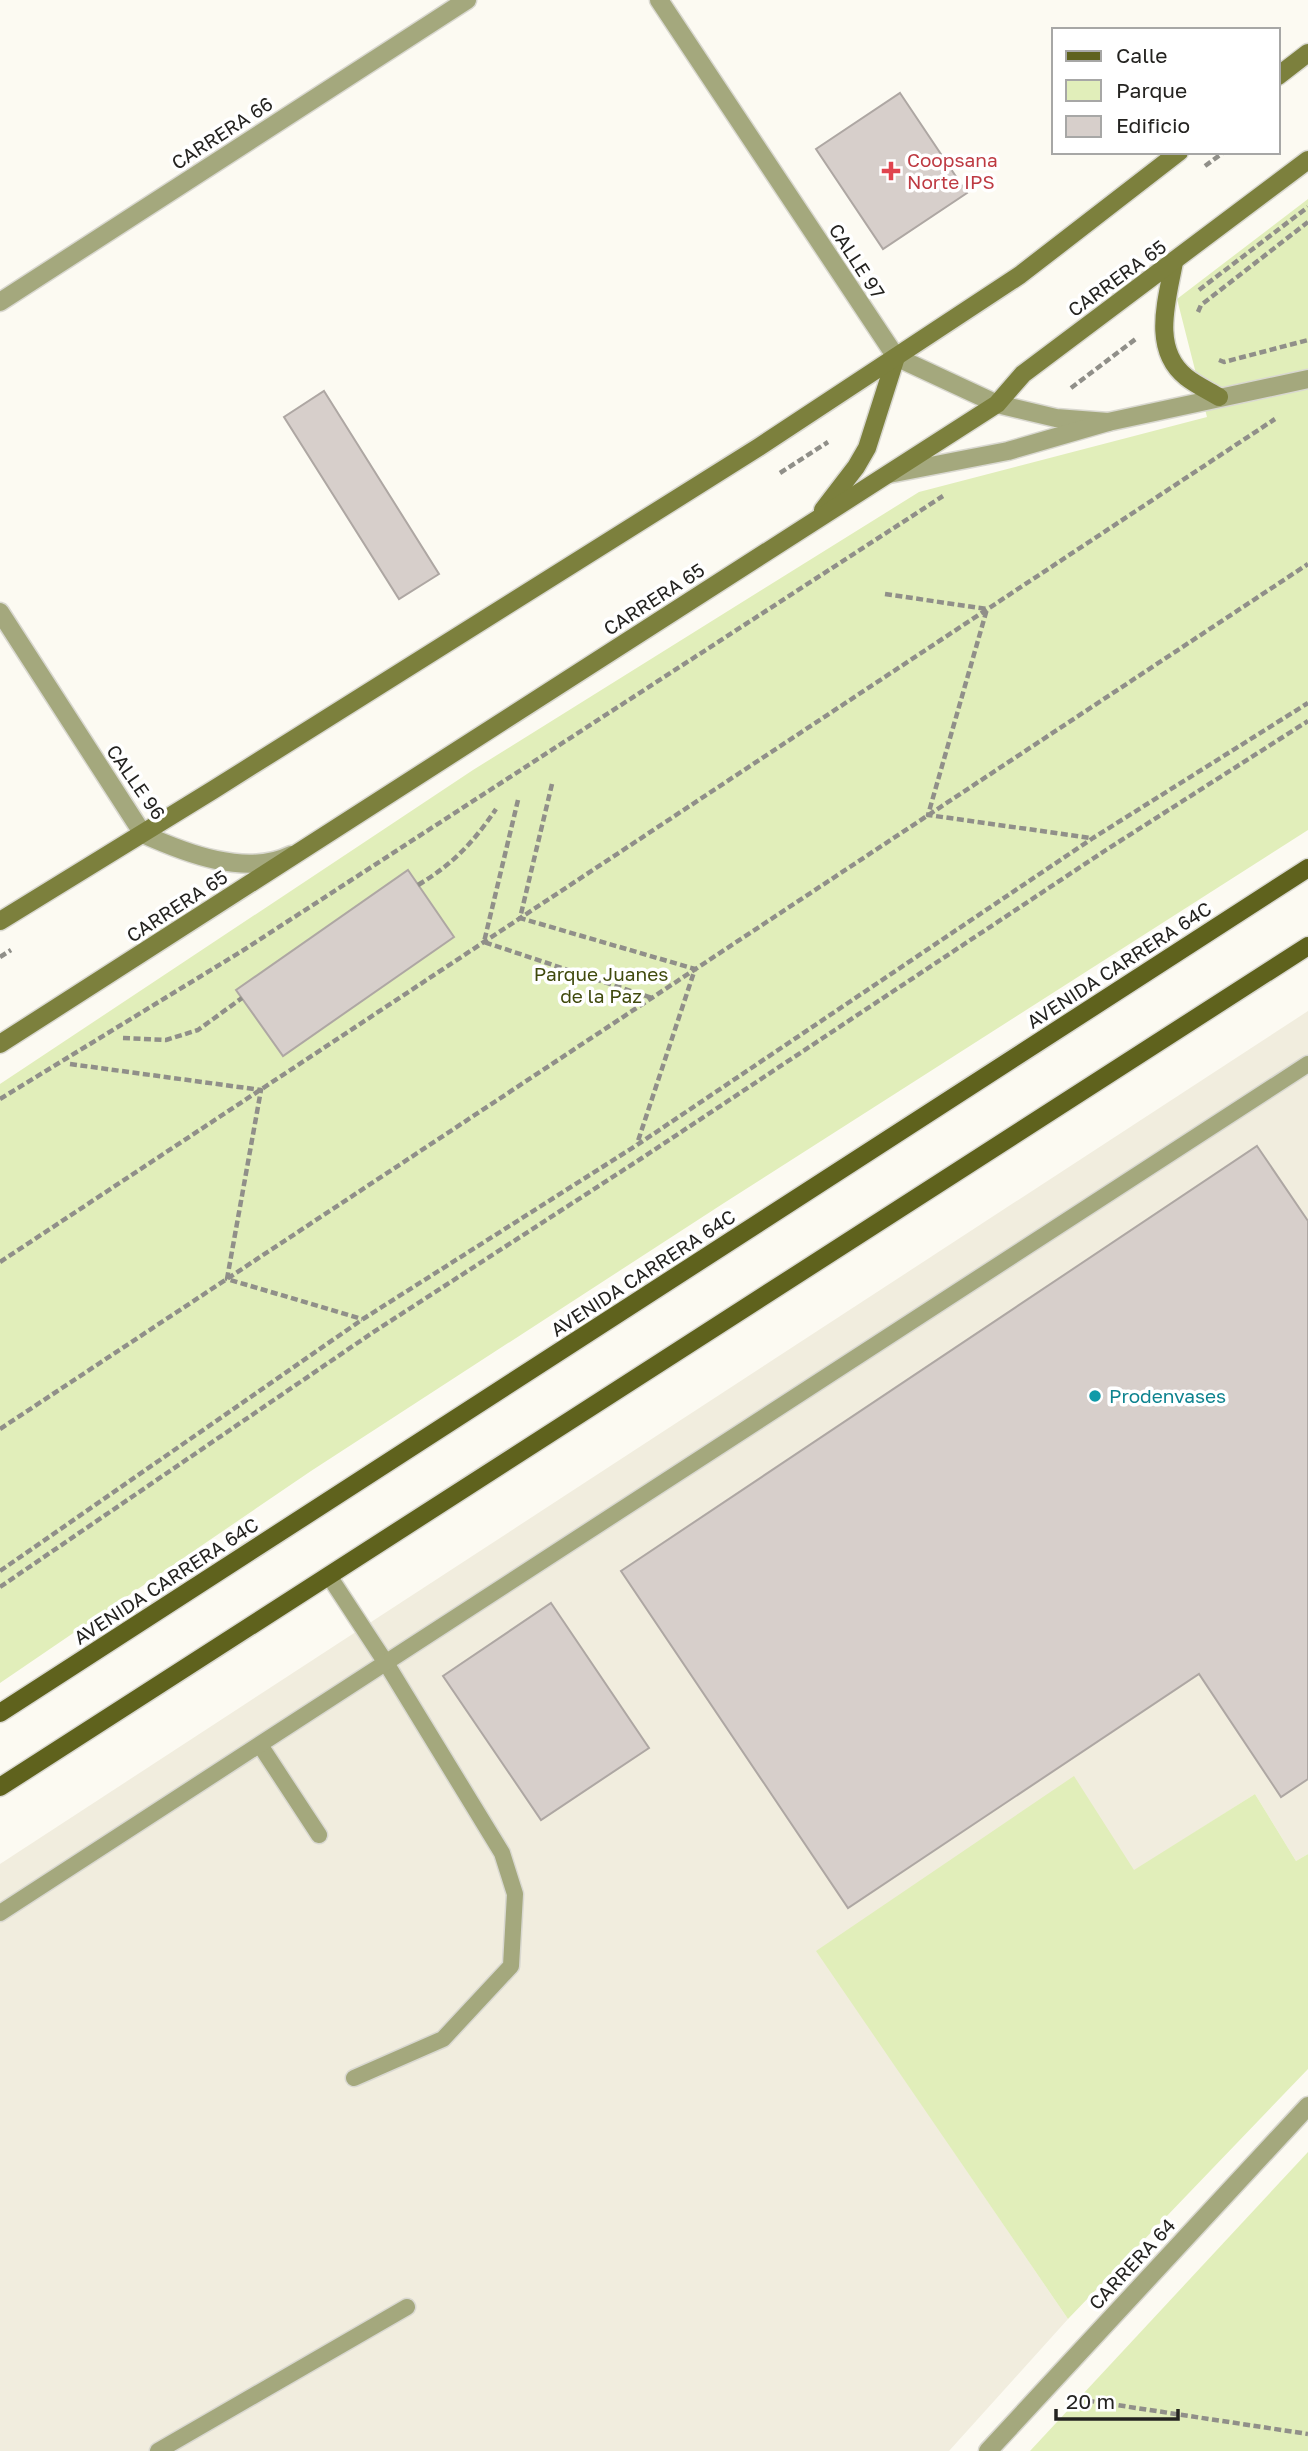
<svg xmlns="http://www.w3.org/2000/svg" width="1308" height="2451" viewBox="0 0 1308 2451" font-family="'Golos Text',sans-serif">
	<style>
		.built { fill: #f1edde }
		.green { fill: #e1eeba }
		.building { fill: #d7cfcb; stroke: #aea7a3; stroke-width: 2 }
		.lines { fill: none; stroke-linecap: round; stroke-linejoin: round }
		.service-casing { stroke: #d9d8d0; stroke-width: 19 }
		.minor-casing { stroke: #d9d8d0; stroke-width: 21 }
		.secondary-casing { stroke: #d9d8d0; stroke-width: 21 }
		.primary-casing { stroke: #d9d8d0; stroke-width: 21 }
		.path { stroke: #908f89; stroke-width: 4.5; stroke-dasharray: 7 3.5; stroke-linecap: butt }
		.service { stroke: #a4a87d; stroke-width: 16 }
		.minor { stroke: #a4a87d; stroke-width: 18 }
		.secondary { stroke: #7c803d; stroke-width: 18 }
		.primary { stroke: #5f621d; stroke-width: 18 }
		.health-dot { fill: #e0444e; stroke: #fff; stroke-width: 2.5 }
		.culture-dot { fill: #0f9aa8; stroke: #fff; stroke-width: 2.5 }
		.labels { text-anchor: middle; stroke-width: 7; stroke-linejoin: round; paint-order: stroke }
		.street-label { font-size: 19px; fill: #242320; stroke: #fff }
		.health-label { font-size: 19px; fill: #be3a42; stroke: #fff; text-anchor: start }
		.park-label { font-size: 19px; fill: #404a0d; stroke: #fff }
		.culture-label { font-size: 19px; fill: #0d838f; stroke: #fff; text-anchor: start }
	</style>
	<rect width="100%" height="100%" fill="#fcfaf2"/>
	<polygon class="built" points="1308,1011 1308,1854 1296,1861 1255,1794 1134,1871 817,1951 1068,2319 949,2451 0,2451 0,1864"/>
	<g class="green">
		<polygon points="1308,199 1308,830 724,1203 311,1471 0,1683 0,1084 473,770 919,492 1207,417 1177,299"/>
		<polygon points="1074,1776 1134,1870 1255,1794 1296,1861 1308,1854 1308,2069 1068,2319 816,1951"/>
		<polygon points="1308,2152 1308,2451 1030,2451"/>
	</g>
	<g class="building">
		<polygon points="900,93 967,193 883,249 816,149"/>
		<polygon points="324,391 439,574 399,599 284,417"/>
		<polygon points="408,870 454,937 283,1056 236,990"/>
		<polygon points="1257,1146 1308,1221 1308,1779 1281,1797 1199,1674 848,1908 621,1571"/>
		<polygon points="551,1603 649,1748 541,1820 443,1676"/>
	</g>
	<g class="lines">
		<defs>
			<g id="service">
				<polyline points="329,1576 386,1663 502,1853 515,1894 511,1966 443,2039 354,2078"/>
				<polyline points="260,1745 319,1835"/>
				<polyline points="0,1913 1308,1064"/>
				<polyline points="158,2451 407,2307"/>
			</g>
			<g id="minor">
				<polyline points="659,0 896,357 997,404 1056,418 1108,422"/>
				<polyline points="0,302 467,0"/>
				<polyline points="889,474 1008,451 1108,422 1308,379"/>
				<path d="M 0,612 L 143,834 C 185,853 246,877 291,855"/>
				<polyline points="988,2451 1308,2106"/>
			</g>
			<g id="secondary">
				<polyline points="1278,76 1308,53"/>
				<path d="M 1174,262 C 1167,300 1151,349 1186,377 C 1196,385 1209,391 1219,397"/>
				<polyline points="823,510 856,467 867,448 896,357"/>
				<polyline points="0,921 213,790 759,447 1020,275 1179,152"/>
				<polyline points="0,1044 997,404 1023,374 1308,160"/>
			</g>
			<g id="primary">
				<polyline points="0,1713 1308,868"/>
				<polyline points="0,1787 1308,946"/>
			</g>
		</defs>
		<use href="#service" class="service-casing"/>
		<use href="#minor" class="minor-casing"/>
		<use href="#secondary" class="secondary-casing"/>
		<use href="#primary" class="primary-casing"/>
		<g class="path">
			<polyline points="1205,166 1224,152"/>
			<polyline points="1199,290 1308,207"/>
			<polyline points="1198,312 1201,305 1308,222"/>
			<polyline points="1219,360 1224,362 1308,340"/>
			<polyline points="1071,388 1137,338"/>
			<polyline points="780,473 828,442"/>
			<polyline points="885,594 987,609 928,815 1091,838"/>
			<polyline points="552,784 520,918 695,969 637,1144"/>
			<polyline points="518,800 484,942 652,998"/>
			<path d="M 418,885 C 453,864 473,843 496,809"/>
			<polyline points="0,957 11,950"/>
			<polyline points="123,1038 166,1040 198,1030 242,998"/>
			<polyline points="70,1064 261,1090 227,1279 362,1319"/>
			<polyline points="0,1099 242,951 943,496"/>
			<polyline points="0,1262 1275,419"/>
			<polyline points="0,1429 1308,564"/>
			<polyline points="0,1571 363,1319 637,1145 1093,838 1308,703"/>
			<polyline points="0,1587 372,1333 642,1158 1106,850 1308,721"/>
			<polyline points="1077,2399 1308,2434"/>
		</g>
		<use href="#service" class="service"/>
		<use href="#minor" class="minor"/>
		<use href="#secondary" class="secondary"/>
		<use href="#primary" class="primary"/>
	</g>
	<path class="health-dot" d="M887.5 160.5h7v7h7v7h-7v7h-7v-7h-7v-7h7z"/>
	<circle class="culture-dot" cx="1095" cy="1396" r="7"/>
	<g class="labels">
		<g class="street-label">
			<text transform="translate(222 133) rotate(-33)" y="7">CARRERA 66</text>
			<text transform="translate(857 261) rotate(57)" y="7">CALLE 97</text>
			<text transform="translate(1117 278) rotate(-36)" y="7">CARRERA 65</text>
			<text transform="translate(654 599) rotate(-33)" y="7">CARRERA 65</text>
			<text transform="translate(136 782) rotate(55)" y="7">CALLE 96</text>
			<text transform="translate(177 906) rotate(-33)" y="7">CARRERA 65</text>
			<text transform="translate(1119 965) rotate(-33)" y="7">AVENIDA CARRERA 64C</text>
			<text transform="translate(643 1273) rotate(-33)" y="7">AVENIDA CARRERA 64C</text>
			<text transform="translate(166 1581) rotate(-33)" y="7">AVENIDA CARRERA 64C</text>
			<text transform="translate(1132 2264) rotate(-47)" y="7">CARRERA 64</text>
		</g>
		<g class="health-label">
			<text x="907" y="167">Coopsana<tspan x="907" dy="22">Norte IPS</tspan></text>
		</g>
		<g class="park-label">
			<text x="601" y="981">Parque Juanes<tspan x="601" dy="22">de la Paz</tspan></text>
		</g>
		<g class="culture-label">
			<text x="1109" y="1403">Prodenvases</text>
		</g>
	</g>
	<rect x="1052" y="28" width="228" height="126" fill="#ffffff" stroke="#a7a7a6" stroke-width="2"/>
	<rect x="1066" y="51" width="35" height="10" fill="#5f621d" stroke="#a7a7a6" stroke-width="2"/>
	<text x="1116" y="63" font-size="21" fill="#242320">Calle</text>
	<rect x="1066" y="80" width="35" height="21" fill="#e1eeba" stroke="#a7a7a6" stroke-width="2"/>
	<text x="1116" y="98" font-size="21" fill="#242320">Parque</text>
	<rect x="1066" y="116" width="35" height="21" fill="#d7cfcb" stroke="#a7a7a6" stroke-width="2"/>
	<text x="1116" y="133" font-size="21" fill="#242320">Edificio</text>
	<path d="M1056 2409v10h122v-10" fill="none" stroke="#242320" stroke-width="3.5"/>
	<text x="1066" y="2409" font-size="21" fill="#242320" stroke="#ffffff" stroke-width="5" paint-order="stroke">20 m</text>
</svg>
